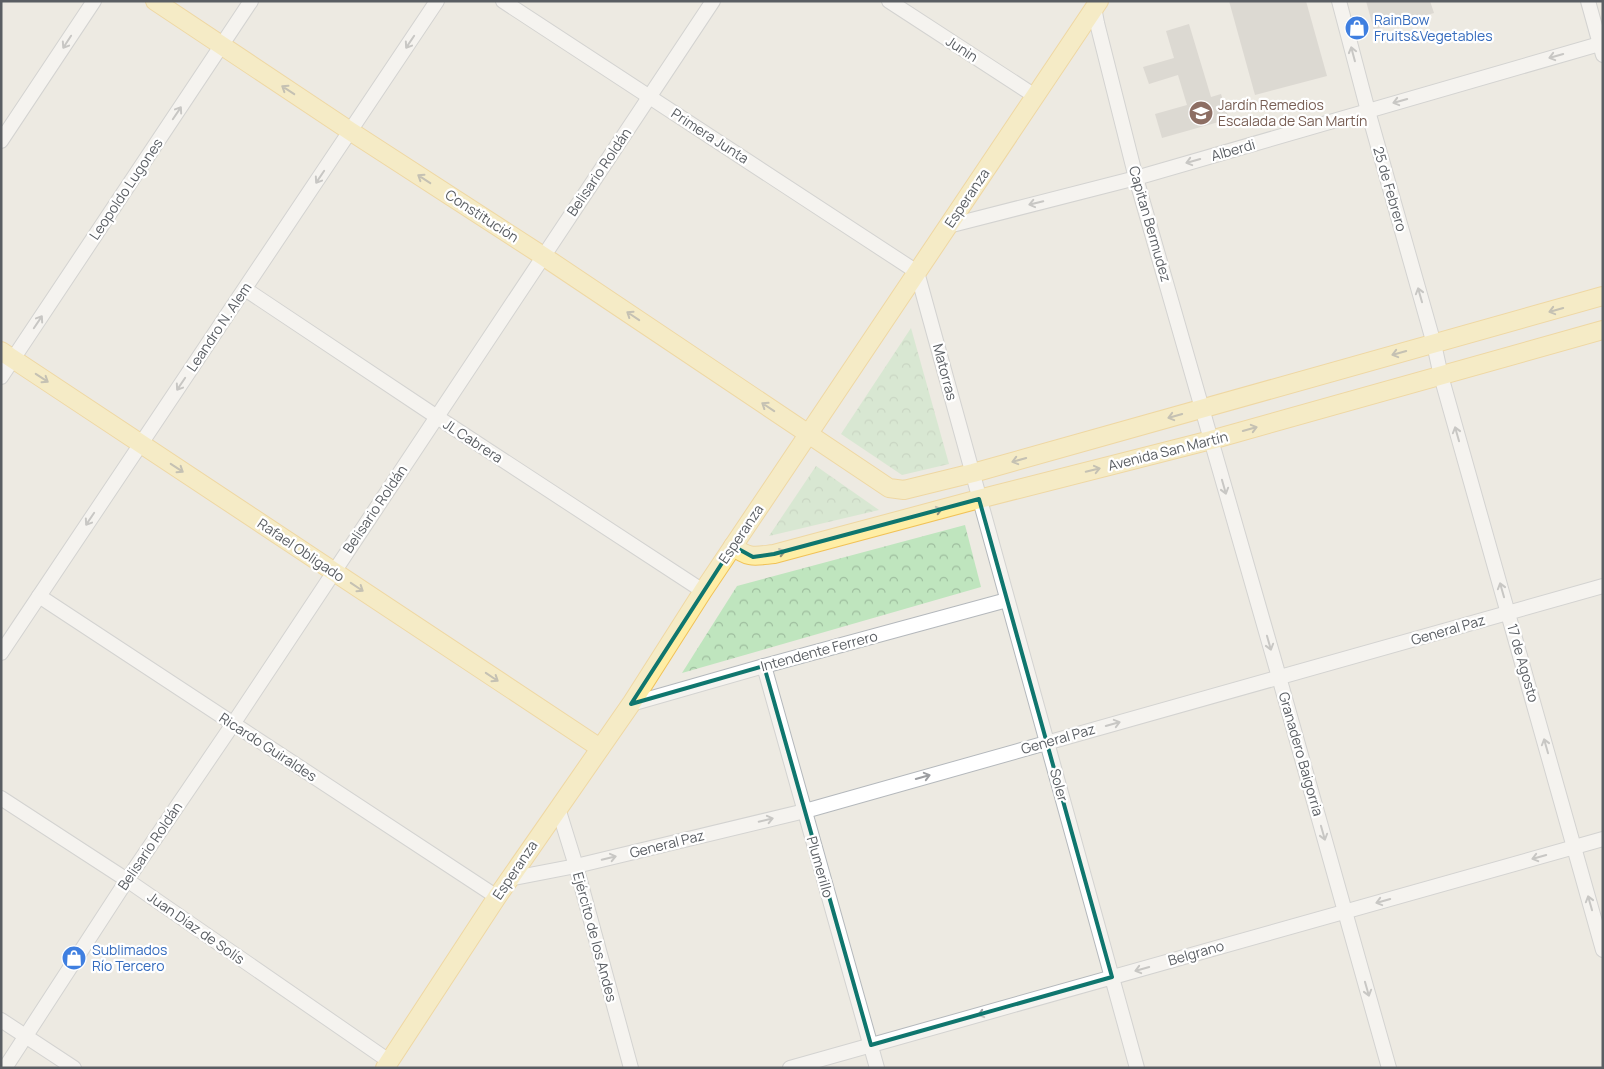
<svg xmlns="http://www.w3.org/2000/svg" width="1604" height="1069" viewBox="0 0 1604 1069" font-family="Manrope,sans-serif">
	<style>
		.forest { fill: url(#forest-crowns) }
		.building { fill: #c8c5bf }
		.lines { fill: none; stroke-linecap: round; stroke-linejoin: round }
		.minor-casing { stroke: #b4b8bc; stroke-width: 16 }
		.major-casing { stroke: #f1c257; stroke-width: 20 }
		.minor { stroke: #fff; stroke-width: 14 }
		.major { stroke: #ffeea5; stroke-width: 18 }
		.oneway { stroke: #9c9ea1 }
		.oneway2 { stroke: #94907a }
		.marked { fill: none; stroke: #0f766e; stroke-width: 4; stroke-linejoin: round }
		.labels { text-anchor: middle; stroke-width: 4.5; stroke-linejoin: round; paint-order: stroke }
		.shop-label { font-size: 14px; fill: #366cbe; stroke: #fff; text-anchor: start }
		.street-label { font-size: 14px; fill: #5a5e63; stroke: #fff }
		.education-label { font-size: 14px; fill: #785e54; stroke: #fff; text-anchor: start }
	</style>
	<defs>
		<pattern id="forest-crowns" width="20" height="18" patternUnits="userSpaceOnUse" patternTransform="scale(1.25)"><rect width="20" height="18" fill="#bfe5be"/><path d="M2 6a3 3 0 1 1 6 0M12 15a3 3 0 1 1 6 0" fill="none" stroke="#9ebd9e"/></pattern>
	</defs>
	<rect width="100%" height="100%" fill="#edeae2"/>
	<g class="forest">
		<polygon points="911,328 949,464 902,475 841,434"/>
		<polygon points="816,466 879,510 769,536"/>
		<polygon points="965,525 981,587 682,673 737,586"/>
	</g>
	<g class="building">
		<polygon points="1229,1 1306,1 1327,76 1255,95"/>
		<polygon points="1366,1 1430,1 1434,13 1374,30"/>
		<polygon points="1189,24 1211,97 1221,94 1229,119 1162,138 1155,114 1187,105 1178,75 1149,84 1143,67 1174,58 1166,31"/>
	</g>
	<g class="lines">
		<defs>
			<g id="minor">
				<polyline points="503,1 917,272 1137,1068"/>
				<polyline points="889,1 1035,96"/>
				<polyline points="1339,1 1368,111 1434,344 1441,376 1603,950"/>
				<polyline points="1588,1 1603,55"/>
				<polyline points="1094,7 1097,23 1136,178 1279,677 1389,1068"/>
				<polyline points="1,141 94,1"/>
				<polyline points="948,226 1136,178 1603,43"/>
				<polyline points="245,289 437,417 703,591"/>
				<polyline points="1,377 251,1"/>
				<polyline points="39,596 497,897"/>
				<polyline points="1,653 437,1"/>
				<polyline points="764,666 877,1068"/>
				<polyline points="631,704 764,666 1007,600"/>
				<polyline points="1,798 127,880 389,1061"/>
				<polyline points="558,808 576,866 631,1068"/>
				<polyline points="509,879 576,866 805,811 1603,586"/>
				<polyline points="1,1020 74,1068"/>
				<polyline points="5,1068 127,880 233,724 713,1"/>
				<polyline points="790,1068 1603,839"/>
			</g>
			<g id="major">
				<polyline points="155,1 350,131 543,256 889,488 904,490 973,473 1603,296"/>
				<polyline points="1,351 600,748"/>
				<path d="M 733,546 C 749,559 755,556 774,554 L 979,499 L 1211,440 L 1603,330"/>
				<polyline points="385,1068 497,897 631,704 703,591 1099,1"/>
			</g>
		</defs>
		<use href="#minor" class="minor-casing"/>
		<use href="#major" class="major-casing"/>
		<use href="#minor" class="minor"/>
		<use href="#major" class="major"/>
	</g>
	<defs><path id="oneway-shaft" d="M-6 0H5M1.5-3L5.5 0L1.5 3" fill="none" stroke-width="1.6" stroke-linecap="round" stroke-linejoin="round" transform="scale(1.25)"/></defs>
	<g class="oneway">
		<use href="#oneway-shaft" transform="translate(67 42) rotate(123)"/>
		<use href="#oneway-shaft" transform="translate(410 42) rotate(124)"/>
		<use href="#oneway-shaft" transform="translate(1353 54) rotate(-105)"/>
		<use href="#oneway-shaft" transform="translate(1556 56) rotate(164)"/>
		<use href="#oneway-shaft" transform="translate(1400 101) rotate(164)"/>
		<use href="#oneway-shaft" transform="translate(177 113) rotate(-56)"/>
		<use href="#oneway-shaft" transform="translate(1193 161) rotate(164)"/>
		<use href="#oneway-shaft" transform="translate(320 177) rotate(124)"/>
		<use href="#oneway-shaft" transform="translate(1036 203) rotate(166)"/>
		<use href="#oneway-shaft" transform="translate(1420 295) rotate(-106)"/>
		<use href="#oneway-shaft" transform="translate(38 322) rotate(-56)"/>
		<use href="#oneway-shaft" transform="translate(181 384) rotate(124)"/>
		<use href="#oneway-shaft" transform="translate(1457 434) rotate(-106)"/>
		<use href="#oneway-shaft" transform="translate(1224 487) rotate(74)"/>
		<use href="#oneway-shaft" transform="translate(90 519) rotate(124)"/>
		<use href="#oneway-shaft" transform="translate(1502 590) rotate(-106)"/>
		<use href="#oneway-shaft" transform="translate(1269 643) rotate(74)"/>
		<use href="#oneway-shaft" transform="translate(1113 724) rotate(-16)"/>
		<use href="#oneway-shaft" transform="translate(1546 746) rotate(-106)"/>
		<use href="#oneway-shaft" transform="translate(923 777) rotate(-16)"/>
		<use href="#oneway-shaft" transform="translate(766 820) rotate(-14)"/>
		<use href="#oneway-shaft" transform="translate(1323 833) rotate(74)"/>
		<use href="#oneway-shaft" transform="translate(1539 857) rotate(164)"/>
		<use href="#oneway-shaft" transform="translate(609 858) rotate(-14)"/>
		<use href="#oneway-shaft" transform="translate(1383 901) rotate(164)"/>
		<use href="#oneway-shaft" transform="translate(1590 903) rotate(-106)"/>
		<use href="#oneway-shaft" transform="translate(1142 969) rotate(164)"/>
		<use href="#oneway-shaft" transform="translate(1367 989) rotate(74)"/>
		<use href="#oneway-shaft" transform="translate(985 1013) rotate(164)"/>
	</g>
	<g class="oneway2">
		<use href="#oneway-shaft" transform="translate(288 90) rotate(-147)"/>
		<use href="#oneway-shaft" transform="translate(424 179) rotate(-147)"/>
		<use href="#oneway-shaft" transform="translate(1556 310) rotate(164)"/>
		<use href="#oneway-shaft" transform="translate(633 316) rotate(-146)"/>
		<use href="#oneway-shaft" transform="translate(1399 353) rotate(164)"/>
		<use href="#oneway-shaft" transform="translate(42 378) rotate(33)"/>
		<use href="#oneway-shaft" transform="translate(768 407) rotate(-146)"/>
		<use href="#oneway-shaft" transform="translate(1175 416) rotate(164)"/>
		<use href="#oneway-shaft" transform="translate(1250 429) rotate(-16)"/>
		<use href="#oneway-shaft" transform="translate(1019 460) rotate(164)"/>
		<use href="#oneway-shaft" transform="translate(177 468) rotate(33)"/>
		<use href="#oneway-shaft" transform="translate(1093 470) rotate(-14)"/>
		<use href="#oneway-shaft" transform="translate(935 511) rotate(-15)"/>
		<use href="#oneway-shaft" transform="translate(778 553) rotate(-13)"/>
		<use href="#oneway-shaft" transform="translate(357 587) rotate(34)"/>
		<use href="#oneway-shaft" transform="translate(492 677) rotate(34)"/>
	</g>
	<path d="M0 0H1604V1069H0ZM 979,499 L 1112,977 L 871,1045 L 764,666 L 631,704 L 733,546 L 753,557 L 774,554 Z" fill="#edeae2" fill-opacity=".55" fill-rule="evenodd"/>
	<path class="marked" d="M 979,499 L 1112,977 L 871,1045 L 764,666 L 631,704 L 733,546 L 753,557 L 774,554 Z"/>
	<defs>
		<symbol id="shop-disc" viewBox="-11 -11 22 22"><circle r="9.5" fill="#3f7fe0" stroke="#fff"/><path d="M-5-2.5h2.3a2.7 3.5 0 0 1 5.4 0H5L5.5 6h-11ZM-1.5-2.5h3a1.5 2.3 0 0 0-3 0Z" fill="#fff"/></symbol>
		<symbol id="school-disc" viewBox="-11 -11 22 22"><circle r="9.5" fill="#8d6e63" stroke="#fff"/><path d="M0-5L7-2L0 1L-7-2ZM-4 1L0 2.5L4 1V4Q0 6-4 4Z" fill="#fff"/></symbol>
	</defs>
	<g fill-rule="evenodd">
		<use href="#shop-disc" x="1343" y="14" width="28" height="28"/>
		<use href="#school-disc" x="1187" y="99" width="28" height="28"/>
		<use href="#shop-disc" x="60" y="944" width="28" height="28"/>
	</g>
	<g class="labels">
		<g class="shop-label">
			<text x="1374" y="25">RainBow<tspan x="1374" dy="16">Fruits&amp;Vegetables</tspan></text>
			<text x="92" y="955">Sublimados<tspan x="92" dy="16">Río Tercero</tspan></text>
		</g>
		<g class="street-label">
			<text transform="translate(962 49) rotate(33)" y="5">Junin</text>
			<text transform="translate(710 136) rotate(33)" y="5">Primera Junta</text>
			<text transform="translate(1233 150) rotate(-16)" y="5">Alberdi</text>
			<text transform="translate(599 172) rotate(-56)" y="5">Belisario Roldán</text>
			<text transform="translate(126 189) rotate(-56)" y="5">Leopoldo Lugones</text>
			<text transform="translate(1390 189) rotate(74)" y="5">25 de Febrero</text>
			<text transform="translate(967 198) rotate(-56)" y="5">Esperanza</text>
			<text transform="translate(482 216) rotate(33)" y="5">Constitución</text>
			<text transform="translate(1150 224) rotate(74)" y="5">Capitan Bermudez</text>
			<text transform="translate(219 327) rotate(-56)" y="5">Leandro N. Alem</text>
			<text transform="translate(945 372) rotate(75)" y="5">Matorras</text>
			<text transform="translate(473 441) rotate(33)" y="5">JL Cabrera</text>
			<text transform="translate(1168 451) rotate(-14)" y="5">Avenida San Martín</text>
			<text transform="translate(375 509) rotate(-56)" y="5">Belisario Roldán</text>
			<text transform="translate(741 534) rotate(-56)" y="5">Esperanza</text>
			<text transform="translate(301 550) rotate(34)" y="5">Rafael Obligado</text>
			<text transform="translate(1448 630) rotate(-16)" y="5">General Paz</text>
			<text transform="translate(819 651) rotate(-15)" y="5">Intendente Ferrero</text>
			<text transform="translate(1523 663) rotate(74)" y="5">17 de Agosto</text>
			<text transform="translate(1058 739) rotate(-16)" y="5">General Paz</text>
			<text transform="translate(268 747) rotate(33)" y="5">Ricardo Guiraldes</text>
			<text transform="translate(1301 754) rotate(74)" y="5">Granadero Baigorria</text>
			<text transform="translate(1059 785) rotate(75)" y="5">Soler</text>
			<text transform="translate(667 844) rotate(-14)" y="5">General Paz</text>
			<text transform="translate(150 846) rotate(-56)" y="5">Belisario Roldán</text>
			<text transform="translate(820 867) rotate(74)" y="5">Plumerillo</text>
			<text transform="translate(515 870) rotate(-56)" y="5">Esperanza</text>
			<text transform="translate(196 928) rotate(35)" y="5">Juan Díaz de Solís</text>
			<text transform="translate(595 937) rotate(75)" y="5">Ejército de los Andes</text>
			<text transform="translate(1196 953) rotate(-16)" y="5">Belgrano</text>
		</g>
		<g class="education-label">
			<text x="1218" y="110">Jardín Remedios<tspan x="1218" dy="16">Escalada de San Martín</tspan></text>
		</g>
	</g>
	<rect width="1604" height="1069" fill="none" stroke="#5a5e63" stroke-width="5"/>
</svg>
